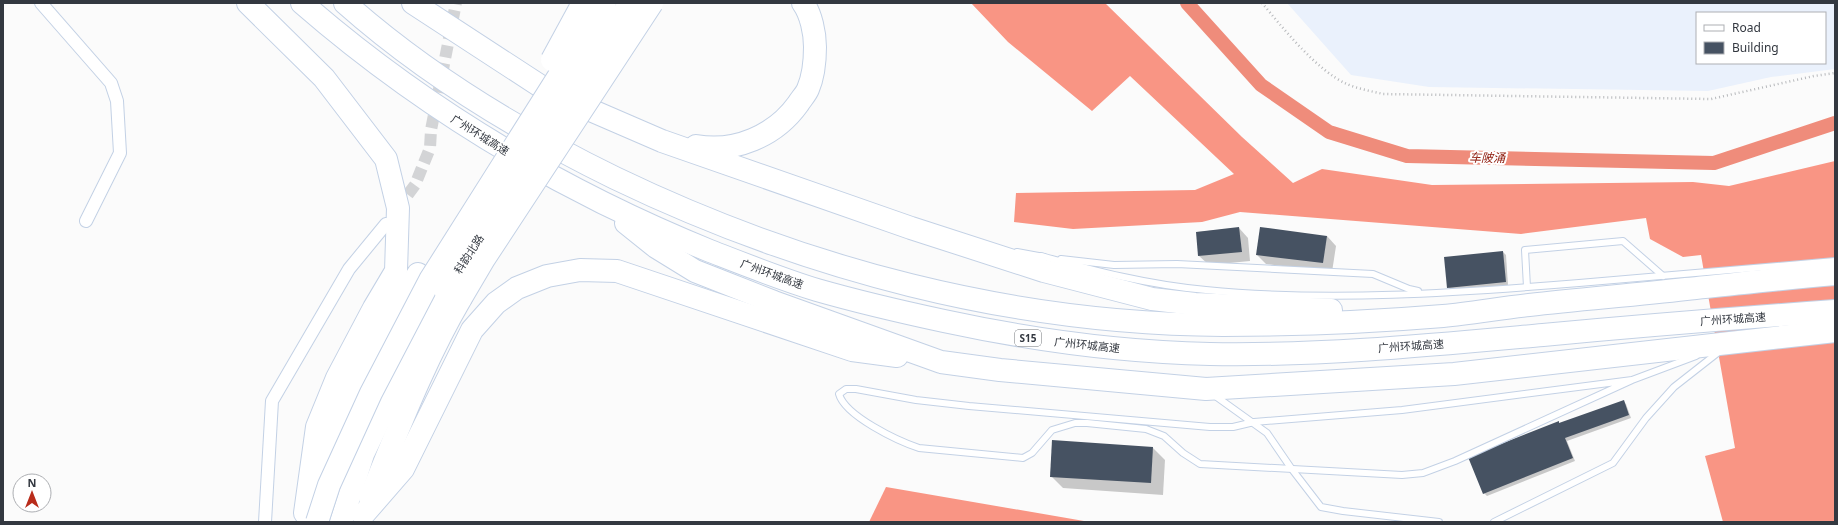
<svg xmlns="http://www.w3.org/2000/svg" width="1838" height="525" viewBox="0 0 1838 525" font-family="'Noto Sans','Noto Sans SC',sans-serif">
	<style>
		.built { fill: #eaf1fc; fill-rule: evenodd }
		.forest { fill: #f99584 }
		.shadow { fill: #0003 }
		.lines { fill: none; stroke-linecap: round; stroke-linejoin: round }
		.canal { stroke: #ef8c7b; stroke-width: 14 }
		.building { fill: #465262 }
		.street-tunnel { stroke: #d3d4d6; stroke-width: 12; stroke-dasharray: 12 6; stroke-linecap: butt }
		.lane-casing { stroke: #c3d1e5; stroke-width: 8 }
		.street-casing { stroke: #c3d1e5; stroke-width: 14 }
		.highway-casing { stroke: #c3d1e5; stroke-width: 24 }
		.path { stroke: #b6b8bb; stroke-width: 2.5; stroke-dasharray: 1 3; stroke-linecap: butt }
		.lane { stroke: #fff; stroke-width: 6 }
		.street { stroke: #fff; stroke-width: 12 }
		.highway { stroke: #fff; stroke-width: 22 }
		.highway-bridge-casing { stroke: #c3d1e5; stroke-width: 24; stroke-linecap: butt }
		.highway-bridge { stroke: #fff; stroke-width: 22 }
		.labels { text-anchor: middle; stroke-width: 4; stroke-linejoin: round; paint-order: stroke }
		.shield { fill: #fff; stroke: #707479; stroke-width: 1 }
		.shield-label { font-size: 10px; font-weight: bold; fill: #333840 }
		.street-label { font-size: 11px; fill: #333840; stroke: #fff }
		.water-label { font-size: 12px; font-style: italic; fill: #8d1709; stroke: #fff }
	</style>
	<rect width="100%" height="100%" fill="#fbfbfb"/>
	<path class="built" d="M 1287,3 L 1835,3 L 1835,69 L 1771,77 L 1708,91 L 1429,87 L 1351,75 ZM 1697,13 L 1825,13 L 1825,63 L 1697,63 Z"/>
	<g class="forest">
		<polygon points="971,3 1105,3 1242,137 1293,183 1322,169 1432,185 1693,182 1729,186 1835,161 1835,522 1723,522 1705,456 1735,448 1701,255 1683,257 1650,239 1646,218 1521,234 1240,212 1202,222 1073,229 1014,222 1016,193 1195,190 1234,174 1130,76 1092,111 1008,42"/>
		<polygon points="886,487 1084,521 1084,522 869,522"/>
	</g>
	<g class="shadow">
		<polygon points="1239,228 1248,238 1250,261 1209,265 1199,256 1197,232"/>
		<polygon points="1327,236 1336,246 1332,272 1266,264 1257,255"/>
		<polygon points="1503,252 1506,255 1508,285 1451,290 1448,287"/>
		<polygon points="1623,401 1626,404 1631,418 1567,441 1575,461 1487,496 1484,493 1560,424"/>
		<polygon points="1153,448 1165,460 1163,495 1063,488 1051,476"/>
	</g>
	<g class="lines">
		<polyline class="canal" points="1187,3 1261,85 1329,132 1407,156 1714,163 1835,123"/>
	</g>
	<g class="building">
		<polygon points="1239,227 1242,252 1198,256 1196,232"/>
		<polygon points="1260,227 1327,236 1323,263 1256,255"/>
		<polygon points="1503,251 1506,282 1447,288 1444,257"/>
		<polygon points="1624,400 1629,415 1565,438 1573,458 1483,494 1468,457 1559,421 1559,423"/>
		<polygon points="1052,440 1153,447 1151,483 1050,477"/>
	</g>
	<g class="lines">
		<polyline class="street-tunnel" points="397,209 415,185 430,148 431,130 456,3"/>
		<defs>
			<g id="lane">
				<polyline points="1017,252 1044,257"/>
				<path d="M 1041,256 C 1095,271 1149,285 1206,290 C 1328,302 1457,293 1579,283 C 1664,276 1750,268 1835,261"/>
				<polyline points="1061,259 1114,265 1177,264 1373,274 1409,289 1418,291"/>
				<polyline points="1527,287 1525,250 1623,241 1663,276"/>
				<path d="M 1632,380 L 1455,461 L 1423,473 L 1402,475 L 1200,464 L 1183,453 L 1164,436 L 1146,429 L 1087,423 L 1075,423 L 1052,430 L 1032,453 L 1023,458 L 919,448 C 898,441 845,416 839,394 L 846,389 L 856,389 L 916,400 L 969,406 L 1210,427 L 1233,427 L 1254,422 L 1402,410 L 1632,380 L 1696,356"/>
				<polyline points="1214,395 1267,433 1291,468 1321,507 1343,511 1439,522"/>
				<polyline points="1494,522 1613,463 1646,418 1674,387 1720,351"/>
			</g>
			<g id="street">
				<polyline points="41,3 111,83 117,101 120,153 86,221"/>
				<polyline points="265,522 272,401 349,269 386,224"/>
			</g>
			<g id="highway">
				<polyline points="248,3 324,78 386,159 398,208 396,271 374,308 337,378 317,427 305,513"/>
				<path d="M 302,3 C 424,109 560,190 710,251 C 746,265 781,279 817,290 C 859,302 902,312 944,321 C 1032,340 1120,352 1210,354 C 1321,356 1432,345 1543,335 C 1640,326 1738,318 1835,311"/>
				<path d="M 345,3 C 425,74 519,131 615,178 C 804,269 1012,324 1223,325 C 1296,325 1370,322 1443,316 C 1472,313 1501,308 1529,305 C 1581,299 1634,295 1686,289 C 1736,284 1785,278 1835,274"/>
				<polyline points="413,3 551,93 662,141 911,228 1044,271 1152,299 1195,304 1331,310"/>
				<path d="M 696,146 C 735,153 775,136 798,104 C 801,99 806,94 808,89 C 814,75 815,62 815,47 C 815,33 811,14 803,3"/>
				<polyline points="626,223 656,247 695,271 774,302 941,362 1000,370 1206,389 1454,374 1835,331"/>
				<polyline points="320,473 351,386 377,339 418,274"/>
				<path d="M 370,498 C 398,430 424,361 461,298"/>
				<polyline points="363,515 403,469 472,330 496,303 517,288 547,276 580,270 617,271 852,350 897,356"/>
				<polyline points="341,522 363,454 412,352 445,290"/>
			</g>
		</defs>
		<use href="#lane" class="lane-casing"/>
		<use href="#street" class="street-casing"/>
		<use href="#highway" class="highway-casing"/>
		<path class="path" d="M 1262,3 C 1283,28 1317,71 1347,84 C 1358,89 1371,91 1383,94 L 1711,99 L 1814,76 L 1835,73"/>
		<use href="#lane" class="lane"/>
		<use href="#street" class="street"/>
		<use href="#highway" class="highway"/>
		<defs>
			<g id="highway-bridge">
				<polyline points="552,60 583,3"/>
				<polyline points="445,290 630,3"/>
				<polyline points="461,298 484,259 652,3"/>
				<polyline points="317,522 329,485 371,393 430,280 605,3"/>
			</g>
		</defs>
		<use href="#highway-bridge" class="highway-bridge-casing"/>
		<use href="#highway-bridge" class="highway-bridge"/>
	</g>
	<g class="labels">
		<rect class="shield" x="1015" y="330" width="26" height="16" rx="3"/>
		<g class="shield-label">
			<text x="1028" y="342">S15</text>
		</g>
		<g class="street-label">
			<text transform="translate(480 135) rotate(32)" y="4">广州环城高速</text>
			<text transform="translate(469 254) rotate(-57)" y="4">科韵北路</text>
			<text transform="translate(772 274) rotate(20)" y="4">广州环城高速</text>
			<text transform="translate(1733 319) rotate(-4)" y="4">广州环城高速</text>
			<text transform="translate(1087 345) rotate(6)" y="4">广州环城高速</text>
			<text transform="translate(1411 346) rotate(-4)" y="4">广州环城高速</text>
		</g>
		<g class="water-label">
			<text transform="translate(1487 158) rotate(1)" y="4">车陂涌</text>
		</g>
	</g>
	<rect width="1838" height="525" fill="none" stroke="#333840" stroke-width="8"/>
	<rect x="1696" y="12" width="130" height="52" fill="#ffffff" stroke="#adafb3"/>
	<rect x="1704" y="25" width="20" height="6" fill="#ffffff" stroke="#adafb3"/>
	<text x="1732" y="32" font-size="12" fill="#333840">Road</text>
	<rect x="1704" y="42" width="20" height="12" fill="#465262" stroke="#adafb3"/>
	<text x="1732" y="52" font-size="12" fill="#333840">Building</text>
	<g transform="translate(32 493)"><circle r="19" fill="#ffffff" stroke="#adafb3"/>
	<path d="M0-3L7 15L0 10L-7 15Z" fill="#b92c1b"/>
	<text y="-6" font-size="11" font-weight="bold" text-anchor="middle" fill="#333840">N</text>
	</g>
</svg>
